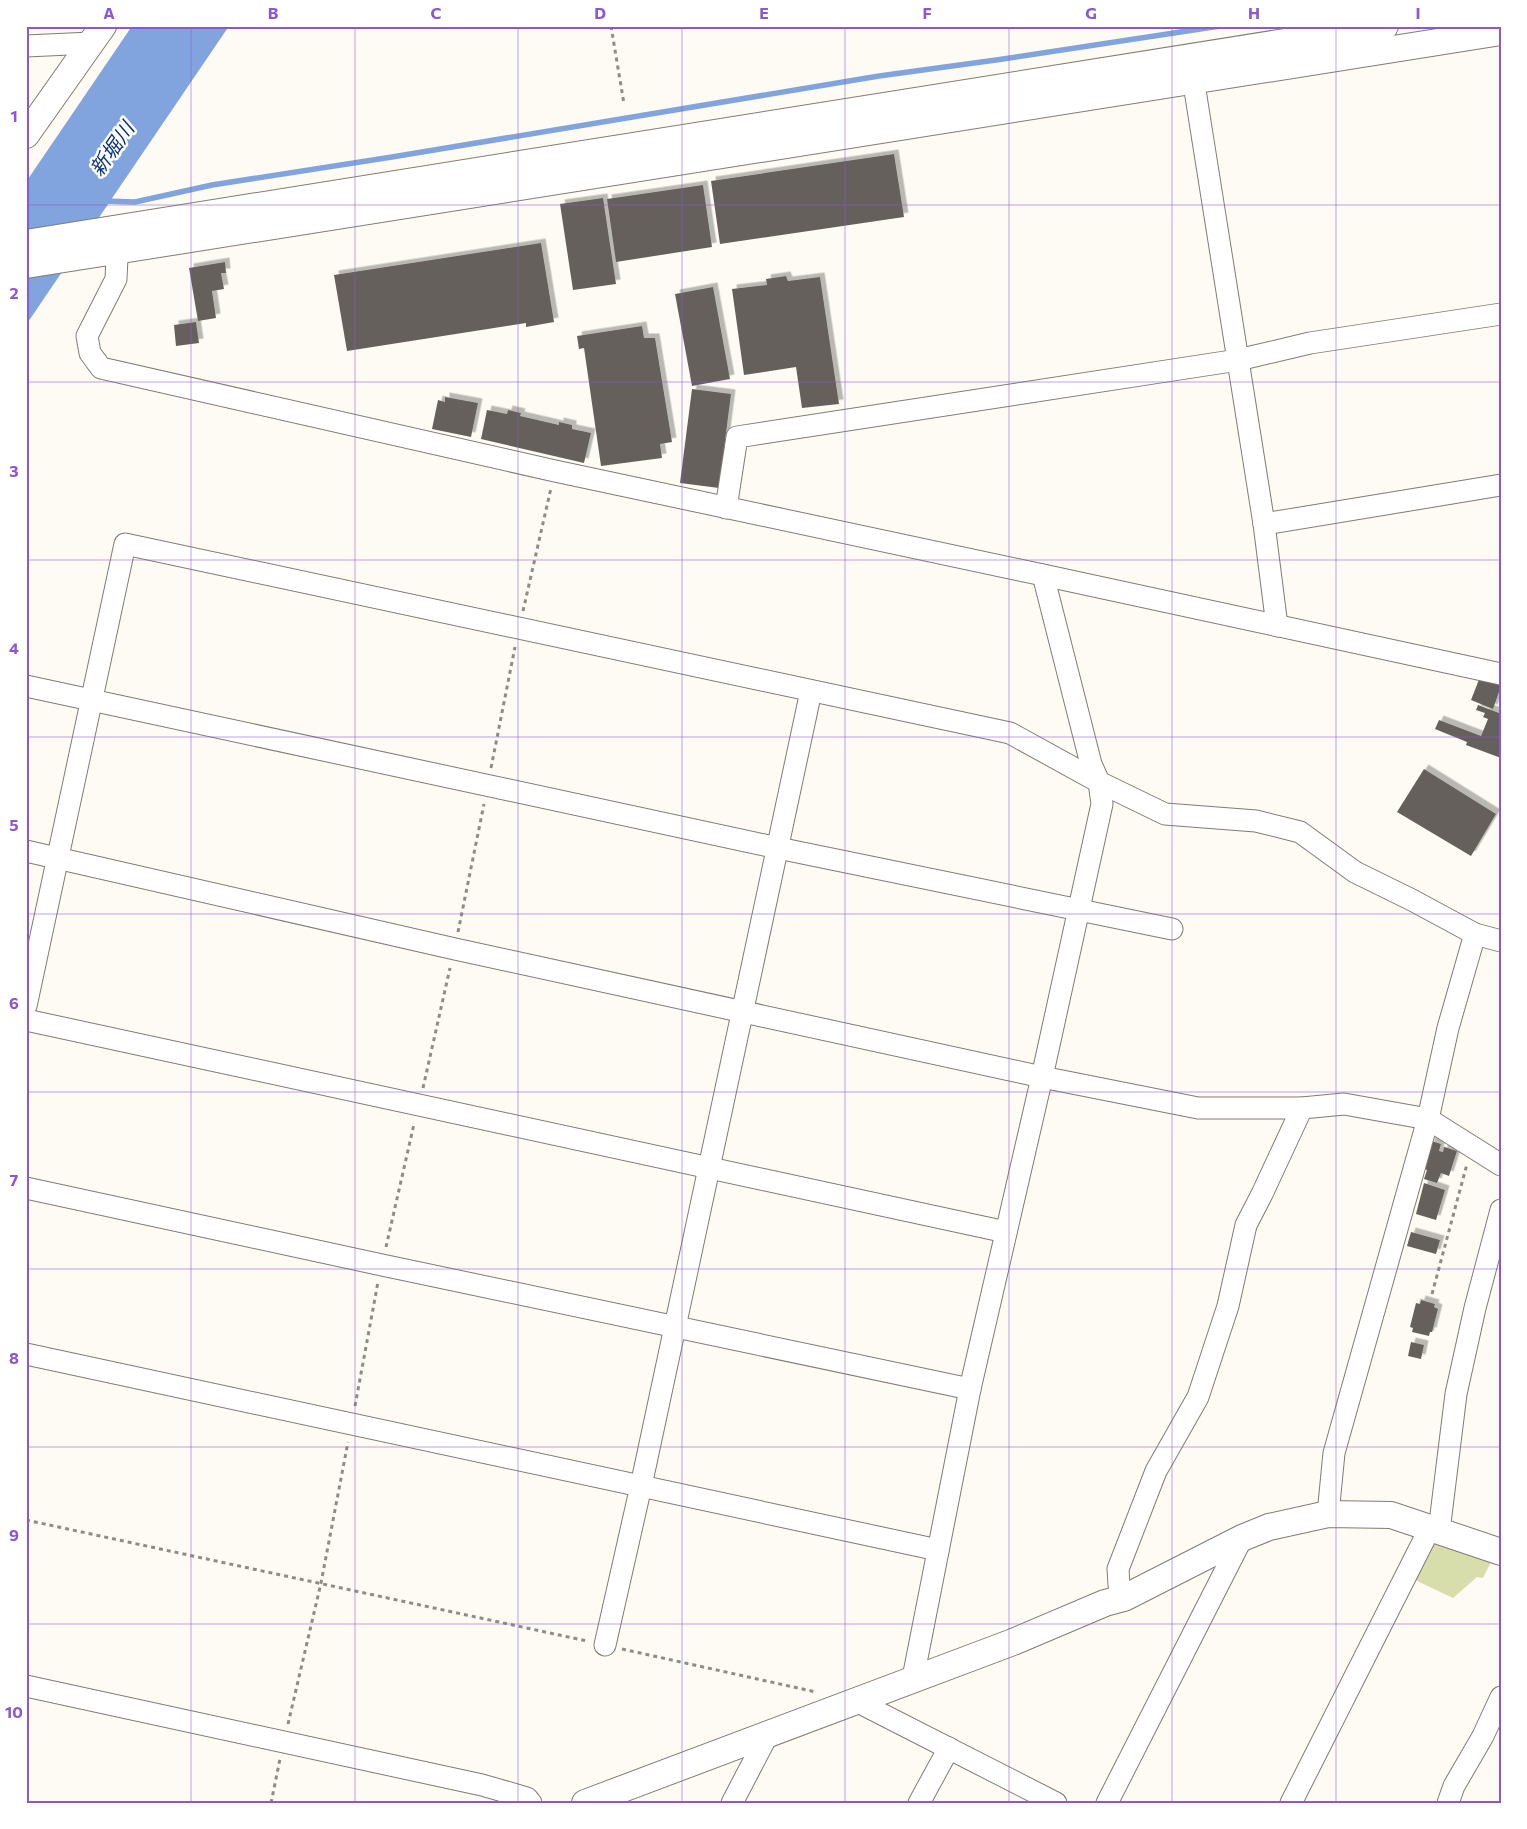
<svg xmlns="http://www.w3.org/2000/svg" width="1527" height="1829" viewBox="0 0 1527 1829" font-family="Commissioner,'Noto Sans JP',sans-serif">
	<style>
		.green { fill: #d7ddab }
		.water { fill: #82a4de }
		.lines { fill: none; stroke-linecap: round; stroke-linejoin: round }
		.stream { stroke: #82a4de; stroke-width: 5.5 }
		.building { fill: #66615b; filter: url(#shadow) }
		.minor-casing { stroke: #807c75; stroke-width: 23 }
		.tertiary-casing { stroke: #807c75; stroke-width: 28 }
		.path { stroke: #8e8c87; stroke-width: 3; stroke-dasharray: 4 4; stroke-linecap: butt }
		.minor { stroke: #fff; stroke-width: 21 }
		.tertiary { stroke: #fff; stroke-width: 26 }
		.grid { fill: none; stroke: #8a58d1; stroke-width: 1; stroke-opacity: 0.55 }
		.labels { text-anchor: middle; stroke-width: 5; stroke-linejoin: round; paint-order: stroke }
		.water-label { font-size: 20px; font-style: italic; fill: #0d3376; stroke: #fff }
		.neatline { fill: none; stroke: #8a58d1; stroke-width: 2 }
		.grid-label { font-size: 16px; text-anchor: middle; font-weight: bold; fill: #8a58d1 }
	</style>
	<defs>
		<filter id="shadow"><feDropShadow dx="4.5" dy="-4.5" stdDeviation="0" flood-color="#0004"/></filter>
	</defs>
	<rect width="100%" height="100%" fill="#fefbf4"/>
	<polygon class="green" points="1434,1539 1491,1562 1483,1578 1477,1577 1453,1598 1413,1579"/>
	<polygon class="water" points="132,26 229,26 26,325 26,182"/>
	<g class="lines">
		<polyline class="stream" points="104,201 135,202 212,185 392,157 879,76 996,60 1220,26"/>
	</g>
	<g class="building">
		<polygon points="894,154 904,217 720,244 711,181"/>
		<polygon points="703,185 712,247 616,262 607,199"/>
		<polygon points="603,198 616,284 573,290 560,204"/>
		<polygon points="541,243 554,322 526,327 526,323 347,351 334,275"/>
		<polygon points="225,262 226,273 221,273 224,289 212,291 216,318 198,321 189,268"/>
		<polygon points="786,276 788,281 820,277 839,404 802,408 796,367 744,375 732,289 767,285 766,279"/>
		<polygon points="713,287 730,379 692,386 675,294"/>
		<polygon points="196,322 199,343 176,346 174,325"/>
		<polygon points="642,326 644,338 655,338 672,442 660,444 662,458 601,466 584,348 579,349 577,336"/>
		<polygon points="692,389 731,394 719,488 680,483"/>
		<polygon points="445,397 478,403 471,437 432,429 438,400 445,402"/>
		<polygon points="487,410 507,414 508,410 521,413 520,416 559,425 559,422 572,425 572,429 591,433 584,463 481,439"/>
		<polygon points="1480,677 1501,686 1493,709 1471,700"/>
		<polygon points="1478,705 1499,713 1501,709 1501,758 1466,745 1467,742 1435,729 1439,720 1481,736 1488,719 1483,717 1485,713 1476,710"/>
		<polygon points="1424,769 1496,814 1471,856 1397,812"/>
		<polygon points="1431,1141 1441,1144 1439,1151 1443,1152 1444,1147 1457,1151 1449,1176 1441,1173 1437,1183 1424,1179 1427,1170 1423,1168"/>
		<polygon points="1424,1183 1445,1190 1436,1220 1416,1214"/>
		<polygon points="1411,1232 1440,1240 1436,1254 1407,1246"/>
		<polygon points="1421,1300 1435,1304 1434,1307 1438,1309 1432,1332 1430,1332 1429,1336 1412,1332 1413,1328 1410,1327 1416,1303 1420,1304"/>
		<polygon points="1411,1342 1424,1345 1421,1359 1408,1356"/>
	</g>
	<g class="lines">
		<defs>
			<g id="minor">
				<polyline points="26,46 91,43"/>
				<polyline points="1191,65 1264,524 1277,626"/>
				<polyline points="118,235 116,279 87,336 90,353 101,368 555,471 1043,575 1501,674"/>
				<polyline points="726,508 737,437 1238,360 1310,343 1501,314"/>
				<polyline points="1264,524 1501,485"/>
				<polyline points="26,686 778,848 1172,929"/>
				<polyline points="26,851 455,949 1042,1077 1198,1108 1302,1108 1344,1104 1428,1119 1501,1165"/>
				<polyline points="26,1006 125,544 1010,733 1099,782 1165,814 1256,821 1300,832 1355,872 1412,900 1475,934 1501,941"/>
				<polyline points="26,1020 1006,1232"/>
				<polyline points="26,1188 382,1265 970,1389"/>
				<polyline points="26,1354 938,1550"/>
				<polyline points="1328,1514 1334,1453 1428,1119 1448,1028 1475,934"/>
				<polyline points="1439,1531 1456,1394 1475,1308 1501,1210"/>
				<polyline points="1124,1598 1119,1585 1118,1569 1156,1471 1198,1397 1228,1306 1246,1225 1262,1194 1302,1108"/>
				<polyline points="605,1645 641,1486 811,691"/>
				<polyline points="913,1678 970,1389 1042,1077 1102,804 1099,782 1091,764 1043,575"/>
				<polyline points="26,1686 482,1785 527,1798 531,1803"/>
				<polyline points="856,1701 1056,1803"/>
				<polyline points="732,1803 768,1734"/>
				<polyline points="919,1803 949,1748"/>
				<polyline points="1107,1803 1242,1538"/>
				<polyline points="1291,1803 1430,1528"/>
				<polyline points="1448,1803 1454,1786 1483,1736 1501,1697"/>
			</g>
			<g id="tertiary">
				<polyline points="26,135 103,26"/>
				<polyline points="26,243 1385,26"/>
				<polyline points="26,265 1501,32"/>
				<polyline points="585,1803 1013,1642 1105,1603 1124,1598 1242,1538 1269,1527 1328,1514 1391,1515 1501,1552"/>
			</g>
		</defs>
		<use href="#minor" class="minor-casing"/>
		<use href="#tertiary" class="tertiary-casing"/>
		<g class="path">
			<polyline points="611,26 624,104"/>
			<polyline points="523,611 551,488"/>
			<polyline points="491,768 515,647"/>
			<polyline points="458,932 484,804"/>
			<polyline points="423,1088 450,968"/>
			<polyline points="386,1247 414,1124"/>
			<polyline points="1432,1294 1467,1164"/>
			<polyline points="355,1406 378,1282"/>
			<polyline points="26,1520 587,1641"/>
			<polyline points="622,1649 816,1692"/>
			<polyline points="288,1724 321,1583 348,1442"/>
			<polyline points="271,1803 280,1759"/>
		</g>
		<use href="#minor" class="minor"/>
		<use href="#tertiary" class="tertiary"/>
	</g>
	<path class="grid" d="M 191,26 L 191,1803M 355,26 L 355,1803M 518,26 L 518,1803M 682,26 L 682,1803M 845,26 L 845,1803M 1009,26 L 1009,1803M 1172,26 L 1172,1803M 1336,26 L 1336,1803M 26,205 L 1501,205M 26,382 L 1501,382M 26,560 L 1501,560M 26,737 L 1501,737M 26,914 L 1501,914M 26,1092 L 1501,1092M 26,1269 L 1501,1269M 26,1447 L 1501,1447M 26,1624 L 1501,1624"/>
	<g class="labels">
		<g class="water-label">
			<text transform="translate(112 149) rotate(-55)" y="7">新堀川</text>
		</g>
	</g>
	<rect width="1527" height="1829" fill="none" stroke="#ffffff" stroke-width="55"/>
	<rect x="28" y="28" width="1472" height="1774" class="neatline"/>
	<g class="grid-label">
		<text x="109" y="19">A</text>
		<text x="273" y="19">B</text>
		<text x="436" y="19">C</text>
		<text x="600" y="19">D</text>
		<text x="764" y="19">E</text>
		<text x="927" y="19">F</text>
		<text x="1091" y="19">G</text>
		<text x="1254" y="19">H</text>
		<text x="1418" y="19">I</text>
		<text x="14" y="122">1</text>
		<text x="14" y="299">2</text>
		<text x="14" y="477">3</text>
		<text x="14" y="654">4</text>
		<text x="14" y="831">5</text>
		<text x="14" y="1009">6</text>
		<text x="14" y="1186">7</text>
		<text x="14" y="1364">8</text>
		<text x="14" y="1541">9</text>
		<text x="14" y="1718">10</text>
	</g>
</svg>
